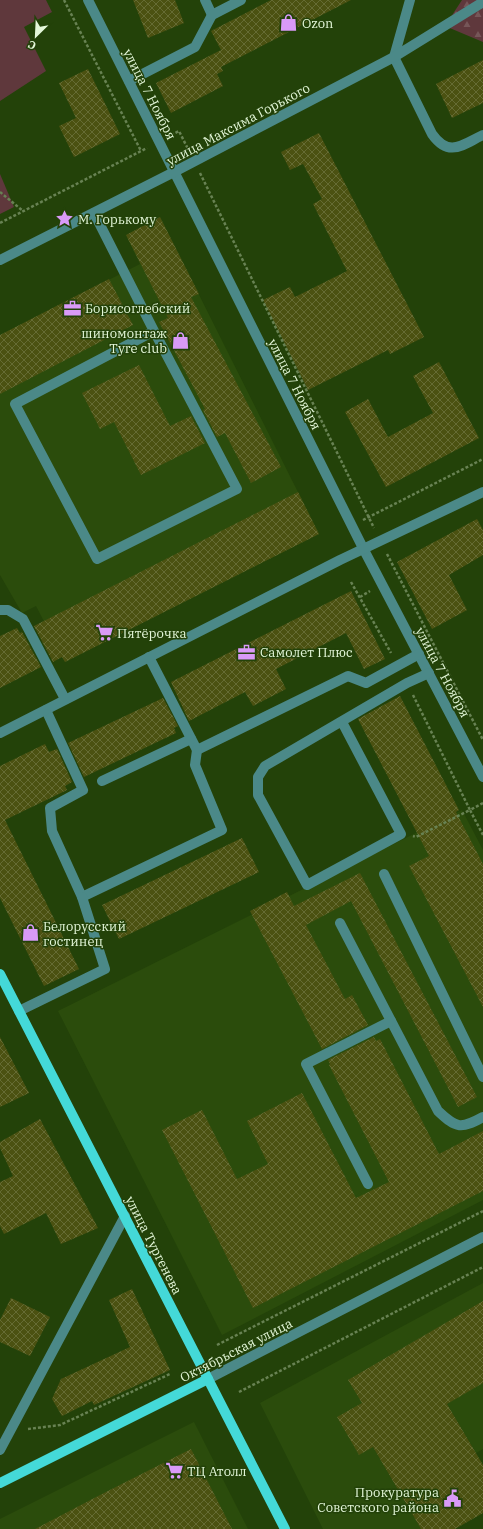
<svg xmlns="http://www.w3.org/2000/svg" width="483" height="1529" viewBox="0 0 483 1529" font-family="'IBM Plex Serif',serif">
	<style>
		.built { fill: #2b4c0c }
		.green { fill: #5f383c }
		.forest { fill: url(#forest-firs) }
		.building { fill: url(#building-cross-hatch) }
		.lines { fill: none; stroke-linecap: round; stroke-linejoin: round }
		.path { stroke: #688253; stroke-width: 2.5; stroke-dasharray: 3 2; stroke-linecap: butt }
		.minor { stroke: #4b8988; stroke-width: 10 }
		.major { stroke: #44d9d8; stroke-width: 10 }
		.labels { text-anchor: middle; stroke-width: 3; stroke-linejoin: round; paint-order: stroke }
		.poi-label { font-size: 13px; fill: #e4f7d9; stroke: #234209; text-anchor: start }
		.street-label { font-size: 13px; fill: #e4f7d9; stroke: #234209 }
	</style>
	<defs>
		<pattern id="forest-firs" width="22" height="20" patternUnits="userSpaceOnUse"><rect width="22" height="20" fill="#5f383c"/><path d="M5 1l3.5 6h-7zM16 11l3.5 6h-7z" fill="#765658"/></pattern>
		<pattern id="building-cross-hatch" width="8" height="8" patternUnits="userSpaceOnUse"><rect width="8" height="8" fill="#4b5111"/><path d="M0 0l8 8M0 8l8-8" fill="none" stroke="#656b33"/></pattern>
	</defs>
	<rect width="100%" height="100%" fill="#234209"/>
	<g class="built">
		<polygon points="160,217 319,534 65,662 36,606 22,613 0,575 0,335 140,264 126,235"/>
		<polygon points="462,810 483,850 483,1200 222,1335 58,1011"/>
		<polygon points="483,1283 483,1449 476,1453 447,1404 373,1447 421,1529 323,1529 260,1403"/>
		<polygon points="194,1422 248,1529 0,1529 0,1519"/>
	</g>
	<g class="green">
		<polygon points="0,0 46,0 52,12 24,27 46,71 0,101"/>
		<polygon points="0,174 14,207 0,214"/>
	</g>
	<polygon class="forest" points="462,0 483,0 483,42 445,26"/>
	<g class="building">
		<polygon points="133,0 175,0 184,23 148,38"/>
		<polygon points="271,0 351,0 221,67 223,71 217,74 223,86 171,113 156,83 221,50 211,31"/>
		<polygon points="483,60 483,103 452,118 436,84"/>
		<polygon points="88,69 120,134 74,157 59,126 76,118 59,83"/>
		<polygon points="319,133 424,337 390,354 388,350 308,390 263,300 290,287 295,297 347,271 313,204 322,199 303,164 290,170 281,152"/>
		<polygon points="160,217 199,294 191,297 281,467 251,483 225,433 217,437 203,410 205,409 159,322 168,318 126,235"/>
		<polygon points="109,279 133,325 0,394 0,335"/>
		<polygon points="439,362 479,438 386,487 345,412 368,399 388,437 433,413 413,376"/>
		<polygon points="139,365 170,426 191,416 205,443 141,475 114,422 100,429 82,393"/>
		<polygon points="298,492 319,534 65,662 62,657 53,662 34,626"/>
		<polygon points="477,519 483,530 483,555 449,575 467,610 432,629 397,562"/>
		<polygon points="351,591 385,659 364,669 346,633 276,669 286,689 253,706 245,692 189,721 171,682"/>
		<polygon points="17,628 20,633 22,632 41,667 0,688 0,636"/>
		<polygon points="400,696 459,810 456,812 483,864 483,1007 409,866 429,856 358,719"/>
		<polygon points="163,698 178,726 174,728 176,733 84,777 68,743"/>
		<polygon points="45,744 49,752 57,749 72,782 65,786 67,790 5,820 79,969 44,986 0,898 0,766"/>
		<polygon points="242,838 259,872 119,939 102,905"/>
		<polygon points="360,873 477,1097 458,1107 351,901 306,925 345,999 352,995 368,1025 322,1049 250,911 287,892 294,906"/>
		<polygon points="0,1037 29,1093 0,1107"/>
		<polygon points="374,1037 376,1041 380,1039 439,1154 483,1131 483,1191 253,1308 162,1130 202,1110 237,1179 268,1164 247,1121 302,1093 356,1198 389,1182 329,1065 330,1064 328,1060"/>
		<polygon points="40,1119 98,1228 61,1244 46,1213 4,1234 0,1226 0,1182 13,1176 0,1148 0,1142"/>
		<polygon points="132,1289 170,1370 94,1405 92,1401 62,1416 52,1399 61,1379 130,1347 109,1300"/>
		<polygon points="11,1298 50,1317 30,1356 0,1342 0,1320"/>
		<polygon points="483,1301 483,1383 447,1404 483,1465 483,1513 455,1529 421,1529 373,1447 359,1455 337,1417 362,1403 348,1380"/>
		<polygon points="191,1449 232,1529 35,1529 102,1494"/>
	</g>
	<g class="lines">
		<g class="path">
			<polyline points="64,0 141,151"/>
			<polyline points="171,135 179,131 188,149"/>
			<polyline points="200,173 374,528"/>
			<polyline points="0,192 23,211"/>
			<polyline points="0,223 147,148"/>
			<polyline points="363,520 483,459"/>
			<polyline points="387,554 483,740"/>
			<polyline points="351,582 391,653"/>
			<polyline points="360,597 370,591"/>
			<polyline points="413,695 470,810 416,837 413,836"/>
			<polyline points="483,803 470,810 483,835"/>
			<polyline points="217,1345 483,1211"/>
			<polyline points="239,1392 483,1267"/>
			<polyline points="28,1429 60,1425 170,1374"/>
		</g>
		<g class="minor">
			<polyline points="88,0 364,550 483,777"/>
			<polyline points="205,0 212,15"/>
			<path d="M 410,0 L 394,57 L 432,134 C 449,158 462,145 483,135"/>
			<polyline points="129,81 195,47 212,15 241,0"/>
			<polyline points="94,213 154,331 237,489 97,559 15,404 154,331"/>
			<polyline points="0,260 174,172 394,57 483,2"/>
			<polyline points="0,610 8,610 23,619 65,699"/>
			<polyline points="149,657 197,750 348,676 366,683 419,654"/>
			<polyline points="46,710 83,790 50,808 52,831 82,897 222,830 195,765 197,750"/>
			<polyline points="342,722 401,834 307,885 258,795 258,777 265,766 407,683 429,673"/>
			<polyline points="0,733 340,560 483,492"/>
			<polyline points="102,781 191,739"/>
			<polyline points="384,874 483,1077"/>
			<path d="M 340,923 L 438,1111 C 457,1129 461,1129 483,1117"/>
			<polyline points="19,1011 105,969 82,897"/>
			<polyline points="368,1184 306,1064 391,1021"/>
			<polyline points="208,1379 483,1237"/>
			<polyline points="0,1450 125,1216"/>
		</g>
		<g class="major">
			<polyline points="0,974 285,1529"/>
			<polyline points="0,1483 208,1379"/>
		</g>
	</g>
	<defs>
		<symbol id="shop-bare" viewBox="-9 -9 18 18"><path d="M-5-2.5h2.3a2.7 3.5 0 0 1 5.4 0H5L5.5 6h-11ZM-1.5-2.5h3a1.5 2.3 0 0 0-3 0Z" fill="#d99af7" stroke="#234209" stroke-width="2.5" paint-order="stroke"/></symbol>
		<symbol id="sight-bare" viewBox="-9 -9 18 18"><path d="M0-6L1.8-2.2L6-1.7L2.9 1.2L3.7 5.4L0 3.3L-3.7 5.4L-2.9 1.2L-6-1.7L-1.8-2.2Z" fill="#d99af7" stroke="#234209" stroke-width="2.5" paint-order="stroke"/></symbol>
		<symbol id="office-bare" viewBox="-9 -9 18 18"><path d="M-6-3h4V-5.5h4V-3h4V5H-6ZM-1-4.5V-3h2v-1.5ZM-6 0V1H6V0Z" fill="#d99af7" stroke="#234209" stroke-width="2.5" paint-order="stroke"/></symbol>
		<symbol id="supermarket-bare" viewBox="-9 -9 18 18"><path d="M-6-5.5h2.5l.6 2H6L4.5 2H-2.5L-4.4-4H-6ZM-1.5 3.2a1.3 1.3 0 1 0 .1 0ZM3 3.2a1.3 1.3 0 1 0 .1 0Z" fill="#d99af7" stroke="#234209" stroke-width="2.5" paint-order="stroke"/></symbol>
		<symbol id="civic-bare" viewBox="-9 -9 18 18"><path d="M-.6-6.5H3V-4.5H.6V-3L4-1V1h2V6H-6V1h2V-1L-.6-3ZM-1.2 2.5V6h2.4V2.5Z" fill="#d99af7" stroke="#234209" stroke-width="2.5" paint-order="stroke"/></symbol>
	</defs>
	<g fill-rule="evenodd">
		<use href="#shop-bare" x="276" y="10" width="25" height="25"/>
		<use href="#sight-bare" x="52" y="206" width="25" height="25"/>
		<use href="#office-bare" x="60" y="296" width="25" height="25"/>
		<use href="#shop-bare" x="168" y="328" width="25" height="25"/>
		<use href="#supermarket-bare" x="92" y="620" width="25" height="25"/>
		<use href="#office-bare" x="234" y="640" width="25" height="25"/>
		<use href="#shop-bare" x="18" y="920" width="25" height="25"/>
		<use href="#supermarket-bare" x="162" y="1458" width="25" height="25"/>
		<use href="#civic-bare" x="440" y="1486" width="25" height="25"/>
	</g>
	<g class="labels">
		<g class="poi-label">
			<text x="302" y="28">Ozon</text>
			<text x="78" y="224">М. Горькому</text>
			<text x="85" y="313">Борисоглебский</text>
			<text x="167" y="338" text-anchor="end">шиномонтаж<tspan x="167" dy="15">Tyre club</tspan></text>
			<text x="117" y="638">Пятёрочка</text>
			<text x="260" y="657">Самолет Плюс</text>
			<text x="43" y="931">Белорусский<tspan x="43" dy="15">гостинец</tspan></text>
			<text x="187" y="1476">ТЦ Атолл</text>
			<text x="439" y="1497" text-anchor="end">Прокуратура<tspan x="439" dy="15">Советского района</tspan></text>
		</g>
		<g class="street-label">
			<text transform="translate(150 94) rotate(63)" y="5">улица 7 Ноября</text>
			<text transform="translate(238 124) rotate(-28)" y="5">улица Максима Горького</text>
			<text transform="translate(295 384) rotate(63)" y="5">улица 7 Ноября</text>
			<text transform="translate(443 672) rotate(62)" y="5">улица 7 Ноября</text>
			<text transform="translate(154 1245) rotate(63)" y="5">улица Тургенева</text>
			<text transform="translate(236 1350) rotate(-27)" y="5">Октябрьская улица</text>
		</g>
	</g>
	<g transform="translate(36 36) rotate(204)" stroke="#234209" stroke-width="3" paint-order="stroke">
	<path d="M0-3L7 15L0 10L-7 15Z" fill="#e4f7d9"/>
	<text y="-6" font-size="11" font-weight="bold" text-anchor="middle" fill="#e4f7d9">С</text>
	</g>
</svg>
